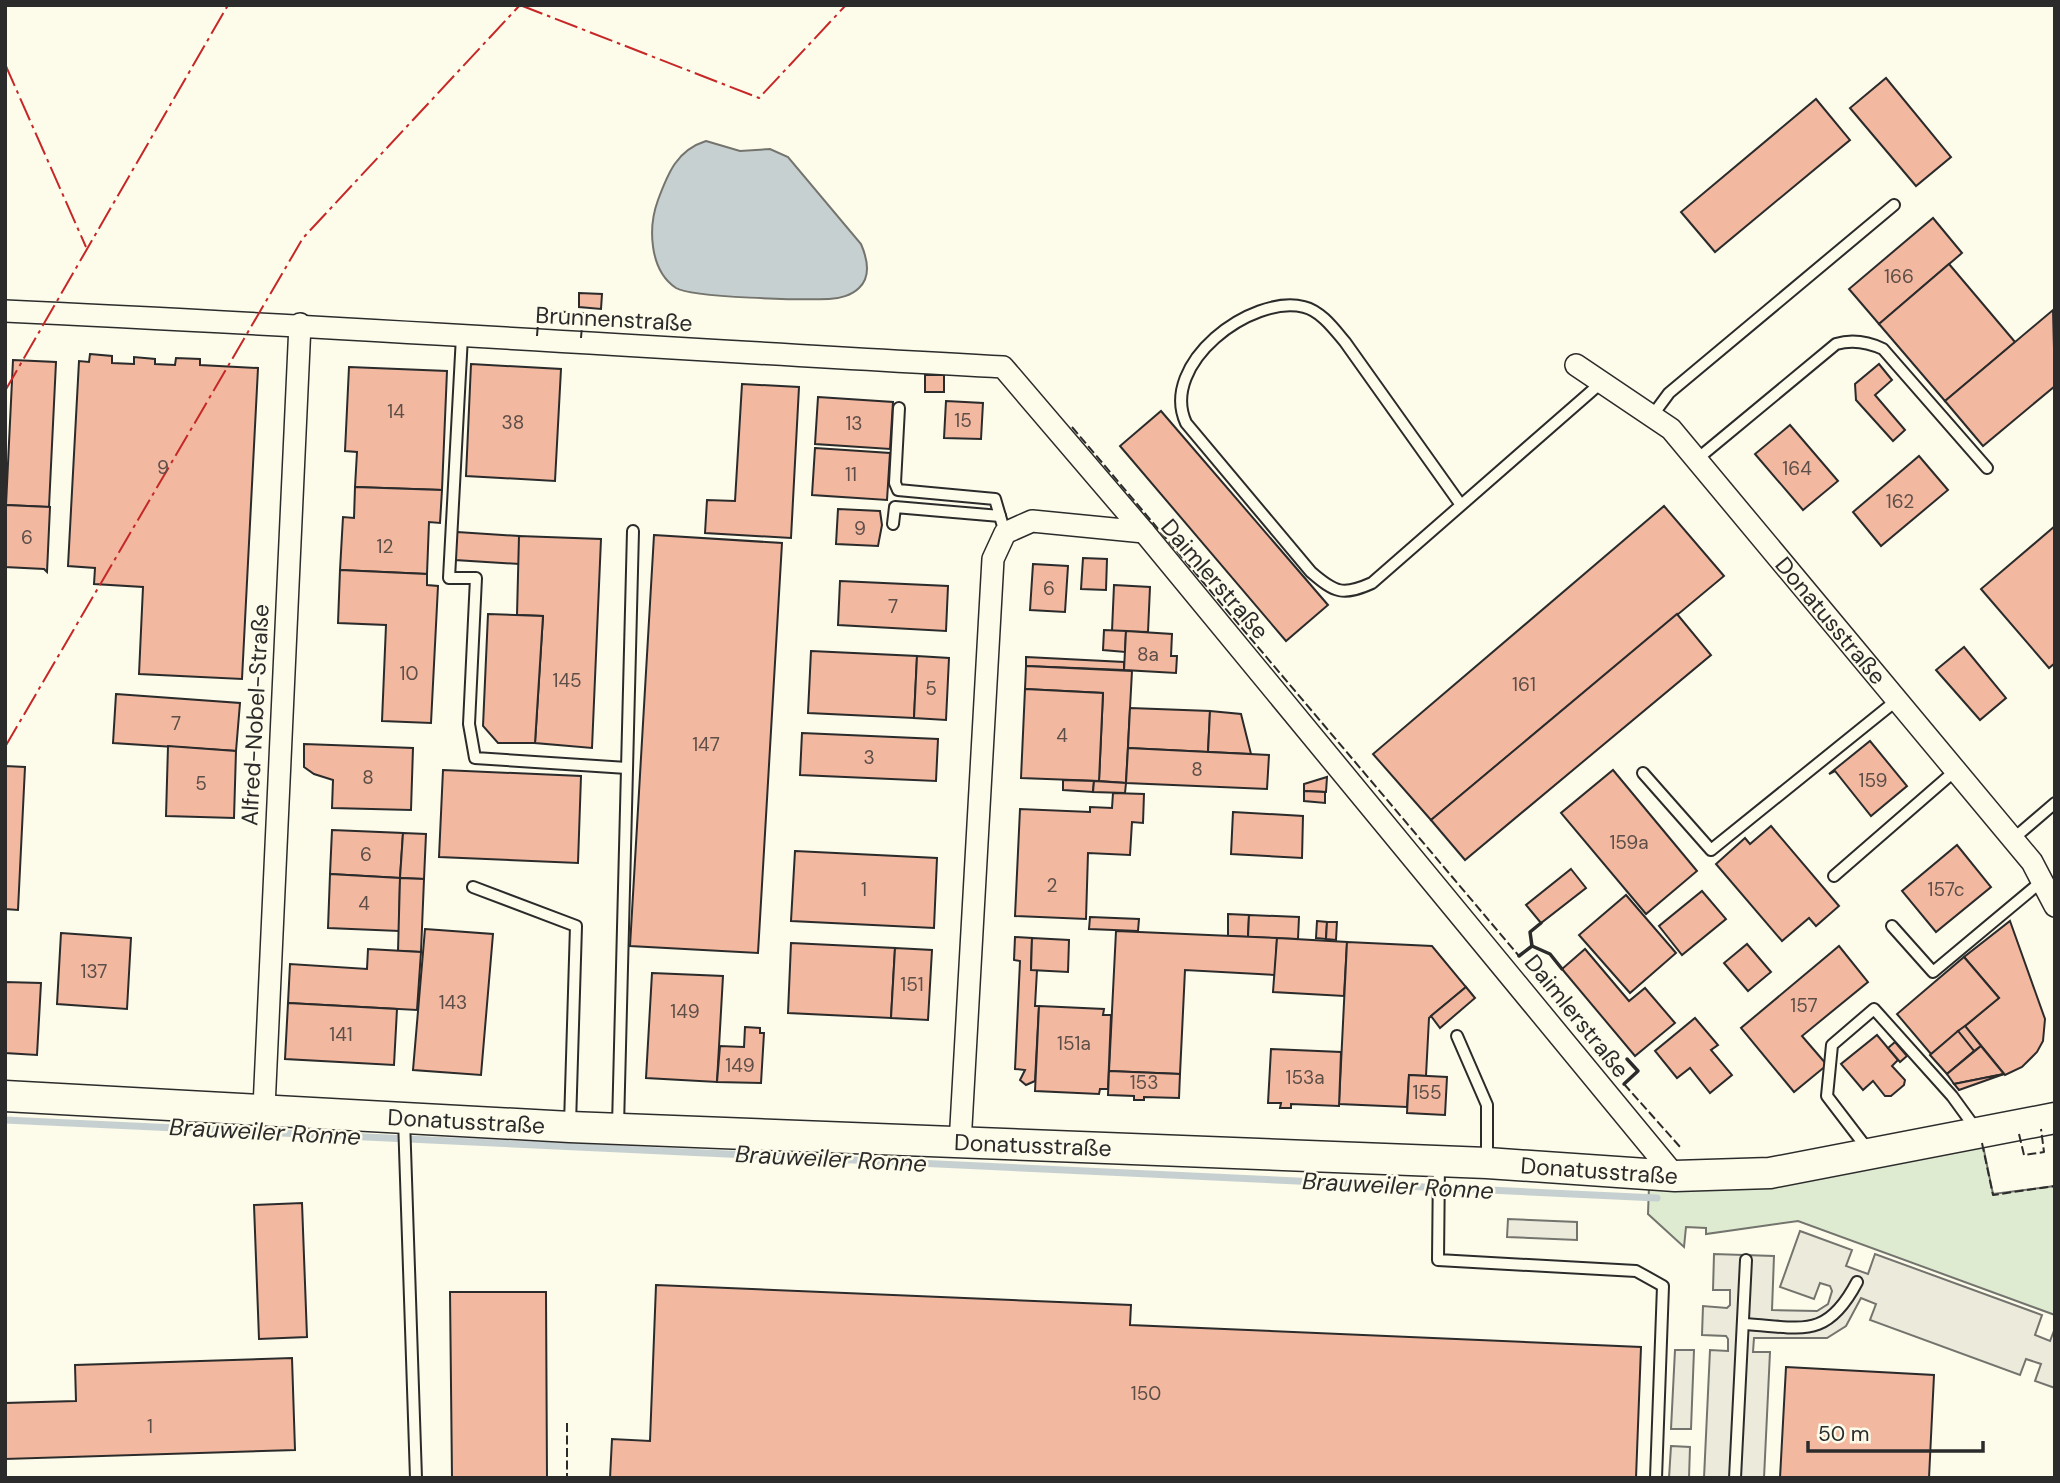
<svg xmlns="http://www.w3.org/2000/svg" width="2060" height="1483" viewBox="0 0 2060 1483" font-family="'DM Sans',sans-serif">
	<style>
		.green { fill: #deebd1; stroke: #74746e; stroke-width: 2 }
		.parking { fill: #eceadb; stroke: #74746e; stroke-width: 2 }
		.water { fill: #c7d0d0; stroke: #74746e; stroke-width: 2 }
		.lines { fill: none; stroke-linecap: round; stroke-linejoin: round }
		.stream { stroke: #c7d0d0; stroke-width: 7 }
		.building { fill: #f2b8a0; stroke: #2b2b2b; stroke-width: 2 }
		.lane-casing { stroke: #2b2b2b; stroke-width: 14 }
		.street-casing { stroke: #2b2b2b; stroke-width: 24 }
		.secondary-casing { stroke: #2b2b2b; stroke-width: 33 }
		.lane { stroke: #fdfbea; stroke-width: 10 }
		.street { stroke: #fdfbea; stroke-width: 21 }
		.secondary { stroke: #fdfbea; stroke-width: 30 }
		.fence { stroke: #2b2b2b; stroke-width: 2; stroke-dasharray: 9 3.5; stroke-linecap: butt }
		.wall { stroke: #2b2b2b; stroke-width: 3.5 }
		.power { stroke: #c62828; stroke-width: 2; stroke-dasharray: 24 5 3.5 5; stroke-linecap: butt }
		.labels { text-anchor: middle; stroke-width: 5; stroke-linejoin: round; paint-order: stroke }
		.number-label { font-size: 19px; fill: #5d4e48 }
		.street-label { font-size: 23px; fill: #2b2b2b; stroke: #fdfbea }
		.water-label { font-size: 24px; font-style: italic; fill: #2b2b2b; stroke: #fdfbea }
	</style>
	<rect width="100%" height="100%" fill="#fdfbea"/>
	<polygon class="green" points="1982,1141 1993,1194 2055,1186 2055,1315 1798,1221 1706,1234 1706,1228 1686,1227 1684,1247 1648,1214 1649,1186"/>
	<g class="parking">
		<polygon points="1508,1219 1577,1222 1577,1240 1507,1237"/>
		<polygon points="1800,1231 1852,1250 1846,1266 1868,1274 1875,1254 2042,1315 2035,1335 2050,1341 2055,1328 2055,1388 2035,1381 2041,1364 2026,1359 2020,1375 1870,1320 1876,1304 1861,1298 1846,1326 1827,1338 1754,1338 1753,1352 1770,1352 1764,1478 1704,1478 1710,1350 1728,1351 1728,1339 1726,1336 1702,1335 1703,1306 1727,1308 1730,1305 1730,1290 1713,1290 1714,1254 1774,1256 1772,1310 1817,1311 1828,1304 1832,1291 1830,1286 1820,1283 1814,1299 1780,1287"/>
		<polygon points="1675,1350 1694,1350 1691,1429 1671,1429"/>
		<polygon points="1671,1446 1690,1447 1689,1478 1669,1478"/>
	</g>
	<path class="water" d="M 706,141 L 740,151 L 770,149 L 788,157 L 861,244 C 867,258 872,276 859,288 C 852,295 839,299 829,299 C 806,300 692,298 676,288 C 649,270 648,227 658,200 C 668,173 677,150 706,141 Z"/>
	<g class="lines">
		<polyline class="stream" points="5,1120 1657,1198"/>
	</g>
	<g class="building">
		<polygon points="1886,78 1951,157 1916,186 1850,108"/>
		<polygon points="1816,99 1850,140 1715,252 1681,212"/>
		<polygon points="1933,218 1962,253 1879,324 1849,289"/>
		<polygon points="1949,264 2015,342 1945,401 1879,324"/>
		<polygon points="579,293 602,294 601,309 579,307"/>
		<polygon points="2053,310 2055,386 1983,446 1945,401"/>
		<polygon points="90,354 112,356 112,363 134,364 134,357 155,359 155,364 175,365 176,358 200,359 200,365 258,368 242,679 139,674 143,587 94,584 95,568 68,566 79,361 89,362"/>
		<polygon points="13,360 56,362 49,507 6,505"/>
		<polygon points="471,364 561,369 555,481 466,476"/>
		<polygon points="1879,364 1892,380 1875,395 1905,430 1893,441 1856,400 1855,384"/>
		<polygon points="349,367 447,371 442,490 355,487 357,452 345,451"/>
		<rect x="925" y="375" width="19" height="17"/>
		<polygon points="742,384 799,387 791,538 705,533 707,500 735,501"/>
		<polygon points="818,397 893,402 890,449 815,444"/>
		<polygon points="946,401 983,403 981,439 944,438"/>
		<polygon points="1161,411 1328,605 1286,641 1120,446"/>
		<polygon points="1790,425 1838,481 1803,510 1755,454"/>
		<polygon points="815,448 890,453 887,500 812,495"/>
		<polygon points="1919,456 1948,490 1881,546 1853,512"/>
		<polygon points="355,487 442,490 440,523 429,522 427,574 340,570 343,517 354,518"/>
		<polygon points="5,505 50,507 47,572 44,569 5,567"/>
		<polygon points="1664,506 1724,576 1431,820 1373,754"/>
		<polygon points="838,509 880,511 882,525 878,546 836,544"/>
		<polygon points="2055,526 2055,663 2049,668 1981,589"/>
		<polygon points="457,532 519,536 519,564 455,560"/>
		<polygon points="654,535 782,543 758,953 630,946"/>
		<polygon points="519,536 601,539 592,748 535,743 543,616 517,615"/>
		<polygon points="1083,558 1107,559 1106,590 1081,589"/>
		<polygon points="1033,564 1068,566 1065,612 1030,610"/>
		<polygon points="340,570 427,574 427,585 438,586 431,723 382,721 386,625 338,623"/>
		<polygon points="840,581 948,586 946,631 838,625"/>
		<polygon points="1114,585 1150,587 1148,632 1112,631"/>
		<polygon points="488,614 543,616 535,743 498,743 483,726"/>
		<polygon points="1677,614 1711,655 1465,860 1431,820"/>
		<polygon points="1104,630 1126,631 1125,652 1103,650"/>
		<polygon points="1126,631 1172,634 1171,656 1177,656 1176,673 1124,670"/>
		<polygon points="1964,647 2006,698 1980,720 1936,670"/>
		<polygon points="811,651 917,656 914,718 808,713"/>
		<polygon points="917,656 949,658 946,720 914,718"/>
		<polygon points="1026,657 1124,662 1124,670 1026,666"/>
		<polygon points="1026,666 1132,671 1126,783 1099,781 1103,693 1025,689"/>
		<polygon points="1025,689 1103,693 1099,781 1021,778"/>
		<polygon points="116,694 240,703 236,751 113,743"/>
		<polygon points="1130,708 1210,711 1208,752 1128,748"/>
		<polygon points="1210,711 1241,714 1251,754 1208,752"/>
		<polygon points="802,733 938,739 936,781 800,775"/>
		<polygon points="1870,741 1907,786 1871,816 1835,771 1829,774"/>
		<polygon points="304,744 413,748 411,810 332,808 333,780 314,774 304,767"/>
		<polygon points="168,746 236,751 234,818 166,816"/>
		<polygon points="1128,748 1269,755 1267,789 1126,783"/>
		<polygon points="5,766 25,767 18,910 5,909"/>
		<polygon points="443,770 581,776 578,863 439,857"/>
		<polygon points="1613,770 1697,871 1646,914 1561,813"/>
		<polygon points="1327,777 1326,792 1304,791 1304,784"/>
		<polygon points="1063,780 1094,781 1093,792 1063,790"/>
		<polygon points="1094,781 1126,783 1125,793 1093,792"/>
		<polygon points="1304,791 1325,792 1325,803 1304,801"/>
		<polygon points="1113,793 1144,794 1143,823 1132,822 1130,855 1088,853 1086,919 1015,916 1020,809 1090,812 1090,807 1112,808"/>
		<polygon points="1233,812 1303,816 1302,858 1231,854"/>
		<polygon points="1771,826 1839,906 1816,926 1809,918 1782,941 1716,864 1745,838 1750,844"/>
		<polygon points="332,830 403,833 400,878 330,874"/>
		<polygon points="403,833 426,834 424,879 400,878"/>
		<polygon points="1957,845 1991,887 1936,932 1902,891"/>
		<polygon points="795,851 937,858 934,928 791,921"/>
		<polygon points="1571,869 1586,888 1541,923 1526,905"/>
		<polygon points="330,874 400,878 399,931 328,928"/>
		<polygon points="400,878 424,879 421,952 398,951"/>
		<polygon points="1702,891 1726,919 1682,955 1659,926"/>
		<polygon points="1626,895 1676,953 1630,993 1579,935"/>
		<polygon points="1228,914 1249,915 1248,937 1228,936"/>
		<polygon points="1249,915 1299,917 1298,939 1248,937"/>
		<polygon points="1090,917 1139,919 1138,931 1089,929"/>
		<polygon points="1317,921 1327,922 1326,939 1316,938"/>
		<polygon points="2010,921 2045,1019 2043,1041 2037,1052 2022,1067 2005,1075 1965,1026 1999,998 1964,957"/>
		<polygon points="1327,922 1337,922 1336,940 1326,939"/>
		<polygon points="425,929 493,934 481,1075 413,1070"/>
		<polygon points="1116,931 1277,938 1275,975 1185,970 1180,1074 1109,1071"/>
		<polygon points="61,933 131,938 127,1009 57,1004"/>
		<polygon points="1015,937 1032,938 1031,970 1037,970 1035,1006 1039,1006 1035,1081 1026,1085 1020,1080 1025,1070 1015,1069 1020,961 1014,960"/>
		<polygon points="1032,938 1069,940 1068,972 1031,970"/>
		<polygon points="1277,938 1347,942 1344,996 1273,992"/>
		<polygon points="1347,942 1432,946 1466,987 1429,1018 1426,1076 1409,1075 1407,1107 1339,1104"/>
		<polygon points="791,943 895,948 891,1018 788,1013"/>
		<polygon points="1747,944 1771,972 1748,991 1724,963"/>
		<polygon points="1839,946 1868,982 1802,1036 1827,1065 1794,1092 1741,1028"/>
		<polygon points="895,948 932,950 928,1020 891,1018"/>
		<polygon points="368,949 421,952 417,1010 288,1003 290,964 367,969"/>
		<polygon points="1585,949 1629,1001 1645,988 1675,1023 1635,1056 1562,969"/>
		<polygon points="1964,957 1999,998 1931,1054 1897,1014"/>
		<polygon points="652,973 723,976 717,1082 646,1078"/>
		<polygon points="5,982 41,983 37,1055 5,1053"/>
		<polygon points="1466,987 1475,998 1440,1028 1431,1016"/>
		<polygon points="288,1003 397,1009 394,1065 285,1059"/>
		<polygon points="1039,1006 1104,1009 1103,1015 1111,1015 1108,1089 1100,1089 1099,1094 1035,1091"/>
		<polygon points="1695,1018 1718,1045 1711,1050 1732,1075 1710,1093 1690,1068 1677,1078 1655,1051"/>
		<polygon points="1965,1026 1981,1046 1974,1051 1958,1031"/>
		<polygon points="745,1027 760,1028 760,1033 764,1033 761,1083 717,1082 720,1046 744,1047"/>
		<polygon points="1958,1031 1974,1051 1947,1074 1930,1055"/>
		<polygon points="1877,1035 1898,1060 1892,1066 1905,1080 1904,1085 1891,1096 1885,1096 1873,1081 1863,1090 1841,1064"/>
		<polygon points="1895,1042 1907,1056 1900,1062 1888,1048"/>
		<polygon points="1981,1046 2004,1074 1954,1084 1947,1074"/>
		<polygon points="1271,1049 1341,1052 1339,1106 1291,1104 1291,1108 1280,1108 1281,1103 1268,1103"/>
		<polygon points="1109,1071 1180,1074 1179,1098 1144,1097 1144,1100 1134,1100 1134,1096 1108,1095"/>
		<polygon points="2004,1074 1959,1090 1954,1084"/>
		<polygon points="1409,1075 1447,1077 1445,1115 1407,1113"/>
		<polygon points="302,1203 307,1337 259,1339 254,1205"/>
		<polygon points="656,1285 1131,1305 1130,1325 1641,1347 1636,1478 610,1478 612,1439 650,1441"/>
		<polygon points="450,1292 546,1292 547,1478 452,1478"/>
		<polygon points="292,1358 295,1450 5,1459 5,1403 76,1401 75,1365"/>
		<polygon points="1786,1367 1934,1375 1929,1478 1780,1478"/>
	</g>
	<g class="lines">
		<defs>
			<g id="lane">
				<polyline points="462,336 449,578 476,578 469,724 475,758 627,768"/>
				<polyline points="899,408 895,483 898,490 995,499 1005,533"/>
				<polyline points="1652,416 1669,393 1894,205"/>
				<path d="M 1696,460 L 1836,344 C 1853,339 1868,342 1883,349 L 1987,468"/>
				<path d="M 1461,505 L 1345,342 C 1334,329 1321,311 1304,307 C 1251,294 1159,364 1186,423 L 1311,572 C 1335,593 1343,596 1372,583 L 1602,382"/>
				<polyline points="893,524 895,507 1000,516"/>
				<polyline points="1643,773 1711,850 1897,700"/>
				<polyline points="2013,839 2055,803"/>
				<polyline points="1834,876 1956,770"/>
				<polyline points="473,887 576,926 570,1124"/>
				<polyline points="1892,926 1933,972 2042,881"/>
				<polyline points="1457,1036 1487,1105 1487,1161"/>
				<polyline points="404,1119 416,1478"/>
				<polyline points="618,1126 633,531"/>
				<polyline points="1869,1151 1827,1096 1832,1045 1874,1009 1952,1096 1976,1129"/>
				<polyline points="1439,1163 1438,1260 1636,1271 1663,1286 1656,1478"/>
				<path d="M 1743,1324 C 1801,1327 1826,1341 1857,1282"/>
				<polyline points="1735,1478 1746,1260"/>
			</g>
			<g id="street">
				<path d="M 5,311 C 338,326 670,349 1003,367 L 1144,532 L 1675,1176"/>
				<path id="s1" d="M 1576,365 L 1671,429 L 2032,862 L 2055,906"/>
				<polyline points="264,1108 300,324"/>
				<polyline points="960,1144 993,559 1005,533 1032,521 1144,532"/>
			</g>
			<g id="secondary">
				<path id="s2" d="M 5,1096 L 570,1127 L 1487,1163 L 1675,1176 L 1770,1173 L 2055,1118"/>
			</g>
		</defs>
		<use href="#lane" class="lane-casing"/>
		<use href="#street" class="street-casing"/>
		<use href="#secondary" class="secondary-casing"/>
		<use href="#lane" class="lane"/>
		<use href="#street" class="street"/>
		<use href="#secondary" class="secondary"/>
		<g class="fence">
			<polyline points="537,336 539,310 583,313 581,338"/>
			<polyline points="1072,427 1519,956"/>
			<polyline points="1624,1084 1681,1148"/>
			<polyline points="2019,1134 2024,1155 2044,1152 2041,1129"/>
			<polyline points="1982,1143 1993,1195 2055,1186"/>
			<polyline points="567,1423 567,1478"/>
		</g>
		<g class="wall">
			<polyline points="1532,946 1530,932 1541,923"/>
			<polyline points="1519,956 1532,946 1550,954 1562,969"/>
			<polyline points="1624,1084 1638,1071 1627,1059"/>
		</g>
		<g class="power">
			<polyline points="520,5 759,98 846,5"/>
			<polyline points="5,64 86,247"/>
			<polyline points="5,391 228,5"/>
			<polyline points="5,747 303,238 520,5"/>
		</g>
	</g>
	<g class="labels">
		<g class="number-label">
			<text x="1899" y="283">166</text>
			<text x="396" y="418">14</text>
			<text x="963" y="427">15</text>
			<text x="513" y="429">38</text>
			<text x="854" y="430">13</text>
			<text x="163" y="474">9</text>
			<text x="1797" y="475">164</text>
			<text x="851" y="481">11</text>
			<text x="1900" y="508">162</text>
			<text x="860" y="535">9</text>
			<text x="27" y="544">6</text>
			<text x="385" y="553">12</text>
			<text x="1049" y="595">6</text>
			<text x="893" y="613">7</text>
			<text x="1148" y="661">8a</text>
			<text x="409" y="680">10</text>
			<text x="567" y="687">145</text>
			<text x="1524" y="691">161</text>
			<text x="931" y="695">5</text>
			<text x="176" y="730">7</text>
			<text x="1062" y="742">4</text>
			<text x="706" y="751">147</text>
			<text x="869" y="764">3</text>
			<text x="1197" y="776">8</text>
			<text x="368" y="784">8</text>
			<text x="1873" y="787">159</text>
			<text x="201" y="790">5</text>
			<text x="1629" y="849">159a</text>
			<text x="366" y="861">6</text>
			<text x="1052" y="892">2</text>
			<text x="864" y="896">1</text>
			<text x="1946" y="896">157c</text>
			<text x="364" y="910">4</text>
			<text x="94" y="978">137</text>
			<text x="912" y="991">151</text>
			<text x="453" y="1009">143</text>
			<text x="1804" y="1012">157</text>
			<text x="685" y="1018">149</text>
			<text x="341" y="1041">141</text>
			<text x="1074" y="1050">151a</text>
			<text x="740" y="1072">149</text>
			<text x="1305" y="1084">153a</text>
			<text x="1144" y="1089">153</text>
			<text x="1427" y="1099">155</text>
			<text x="1146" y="1400">150</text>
			<text x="150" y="1433">1</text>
		</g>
		<g class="street-label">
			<text transform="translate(614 319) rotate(3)" y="8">Brunnenstraße</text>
			<text transform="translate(1215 579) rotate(49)" y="8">Daimlerstraße</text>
			<text dy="8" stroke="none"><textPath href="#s1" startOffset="364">Donatusstraße</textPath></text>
			<text transform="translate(255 715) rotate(-87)" y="8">Alfred-Nobel-Straße</text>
			<text transform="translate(1577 1016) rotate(51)" y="8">Daimlerstraße</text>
			<text dy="8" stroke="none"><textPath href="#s2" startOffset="462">Donatusstraße</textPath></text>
			<text dy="8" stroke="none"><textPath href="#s2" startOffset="1029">Donatusstraße</textPath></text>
			<text dy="8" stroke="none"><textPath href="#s2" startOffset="1596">Donatusstraße</textPath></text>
		</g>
		<g class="water-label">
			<text transform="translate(265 1132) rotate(3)" y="8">Brauweiler Ronne</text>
			<text transform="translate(831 1159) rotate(3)" y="8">Brauweiler Ronne</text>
			<text transform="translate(1398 1186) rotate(3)" y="8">Brauweiler Ronne</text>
		</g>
	</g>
	<rect width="2060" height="1483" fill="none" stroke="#2b2b2b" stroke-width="14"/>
	<path d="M1808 1441v10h175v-10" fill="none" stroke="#2b2b2b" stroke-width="3.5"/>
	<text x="1818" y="1441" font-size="21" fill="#2b2b2b" stroke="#fdfbea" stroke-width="5" paint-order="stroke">50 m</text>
</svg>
